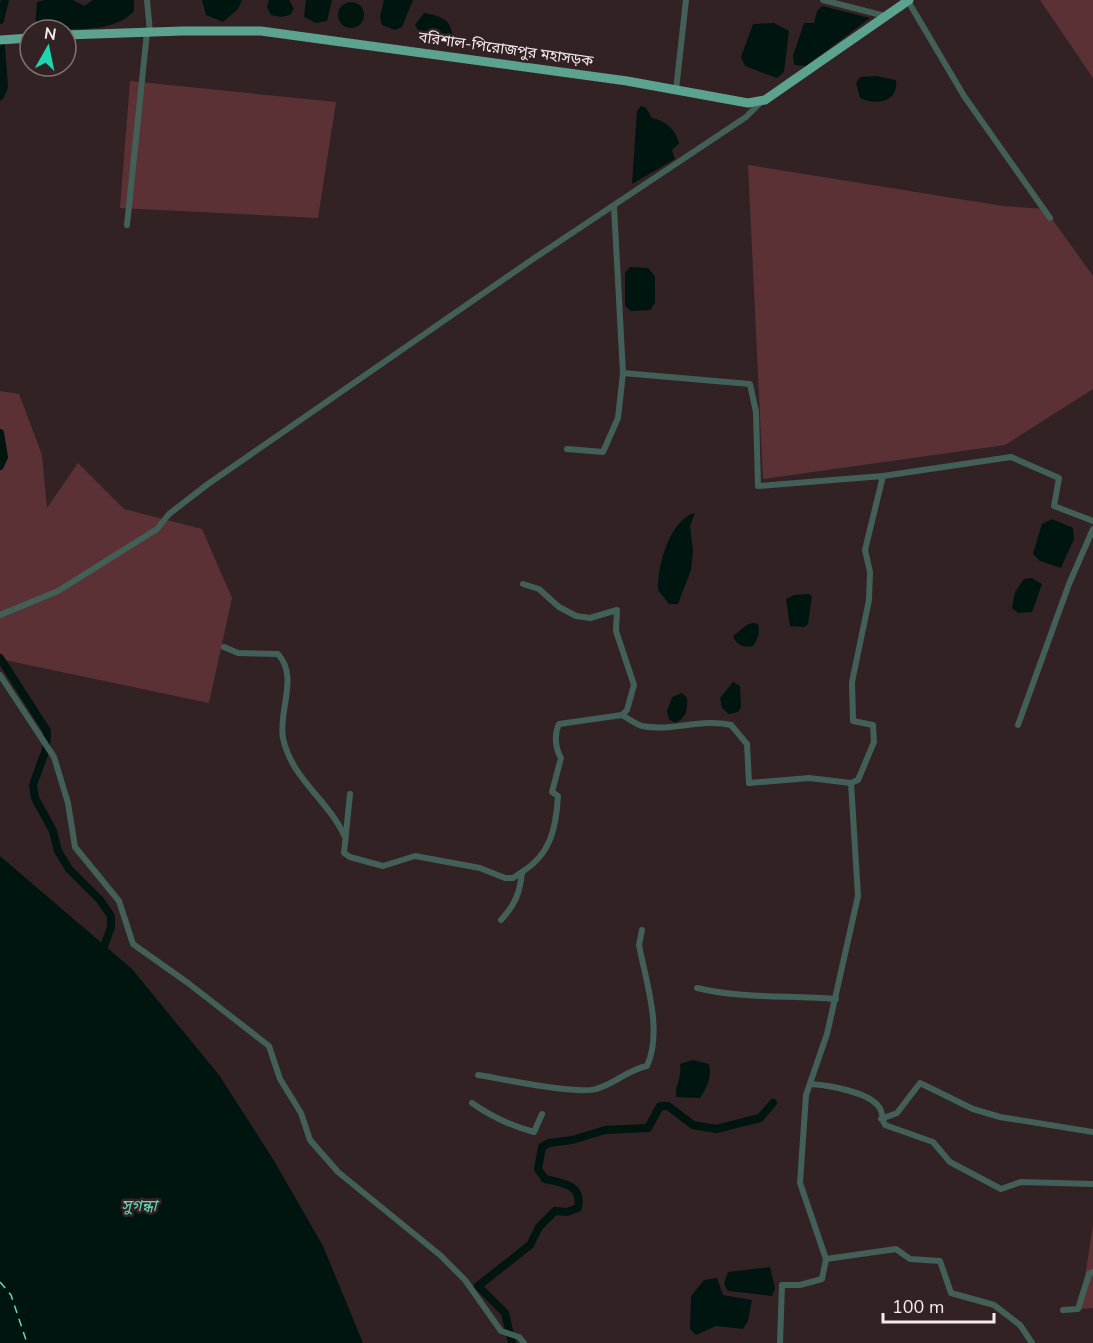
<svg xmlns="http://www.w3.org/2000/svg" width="1093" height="1343" viewBox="0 0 1093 1343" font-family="'Nunito Sans','Noto Sans Bengali',sans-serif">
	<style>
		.green { fill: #5c3136 }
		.water { fill: #00150f }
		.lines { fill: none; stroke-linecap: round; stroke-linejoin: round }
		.canal { stroke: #00150f; stroke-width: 8 }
		.ferry { stroke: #64d8ba; stroke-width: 1.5; stroke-dasharray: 8 6; stroke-linecap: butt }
		.minor { stroke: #426057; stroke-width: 6 }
		.trunk { stroke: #5ca38f; stroke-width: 9 }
		.labels { text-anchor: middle; stroke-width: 5; stroke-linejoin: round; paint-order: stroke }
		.street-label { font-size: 15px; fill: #f6ebec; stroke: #322224 }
		.water-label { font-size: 16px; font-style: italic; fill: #64d8ba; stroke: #322224 }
	</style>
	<rect width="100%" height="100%" fill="#322224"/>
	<g class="green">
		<polygon points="1040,0 1093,0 1093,78"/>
		<polygon points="130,81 336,102 318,218 120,208"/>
		<polygon points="748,165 1003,206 1045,209 1093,276 1093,389 1005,445 763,479"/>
		<polygon points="0,391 19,394 42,455 47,508 78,463 124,509 202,529 232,598 209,703 0,659"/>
		<polygon points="1093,1225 1093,1308 1080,1309"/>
	</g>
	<g class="water">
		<path d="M 45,0 L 73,0 L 84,6 L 93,0 L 134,0 L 134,11 C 111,36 67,27 35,28 L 37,2 Z"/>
		<polygon points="202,0 242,0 238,9 223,22 206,15"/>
		<polygon points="269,0 289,0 294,9 290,15 281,17 271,15 267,7"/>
		<polygon points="306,0 332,0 327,21 316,23 304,17"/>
		<polygon points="384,0 413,0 402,27 395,30 382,25 380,17"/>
		<circle cx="351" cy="15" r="13"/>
		<polygon points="822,6 870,18 806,66 794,65 793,56 804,23 814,23 817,11"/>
		<path d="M 424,13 C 439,16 451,18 452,35 L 447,42 C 431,43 422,39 415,25 Z"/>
		<polygon points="774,23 789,31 784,72 777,78 745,66 741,57 753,24"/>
		<path d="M 876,76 L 896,80 C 899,102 876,106 860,98 L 856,83 L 860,77 Z"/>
		<path d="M 641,106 L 646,108 L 652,118 C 666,121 675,129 679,143 L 672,150 L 675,159 L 632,184 L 637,111 Z"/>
		<polygon points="630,267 648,268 655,276 655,303 650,310 631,311 625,306 625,273"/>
		<path d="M 695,513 L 690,526 L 693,551 L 691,570 L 678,604 L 669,604 L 658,590 C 657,566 670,519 695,513 Z"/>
		<polygon points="1052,519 1073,528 1074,539 1061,568 1040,561 1033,554 1042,524"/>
		<polygon points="1032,578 1042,584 1032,612 1018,613 1012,608 1015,592 1024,579"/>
		<polygon points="808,594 812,596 808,624 804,627 790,626 786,599 794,595"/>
		<path d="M 754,623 L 758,624 C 760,633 758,638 753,646 C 744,648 736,645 733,636 L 748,624 Z"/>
		<polygon points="733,682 740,686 741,707 738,712 729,714 722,708 720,698"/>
		<path d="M 682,693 L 687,698 C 688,710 686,718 675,723 L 669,719 L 667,711 L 672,697 Z"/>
		<polygon points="0,856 132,969 219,1075 273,1159 323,1246 363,1343 0,1343"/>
		<path d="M 693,1060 L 709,1064 C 712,1076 707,1088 700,1098 L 676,1097 C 675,1085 682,1077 680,1064 Z"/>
		<polygon points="770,1267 775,1288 772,1296 728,1291 724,1284 728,1272"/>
		<polygon points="717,1278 723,1295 752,1300 748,1321 743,1329 716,1326 696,1335 690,1329 691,1296 704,1280"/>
	</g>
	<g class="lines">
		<g class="canal">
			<polyline points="0,20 5,0"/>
			<polyline points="0,96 4,87 1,46"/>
			<polyline points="0,433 4,457 0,466"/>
			<polyline points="0,658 47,731 46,749 33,785 35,798 53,831 58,851 69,869 100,900 111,916 111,927 102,952"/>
			<path d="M 512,1343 L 505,1313 L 478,1286 L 530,1245 L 539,1227 L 555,1211 L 567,1212 L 578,1208 C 583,1184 562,1183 545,1179 L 538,1169 L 542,1147 L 549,1143 L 572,1140 L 605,1130 L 648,1128 L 660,1106 L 668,1106 L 693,1125 L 716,1129 L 760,1118 L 773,1103"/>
		</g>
		<polyline class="ferry" points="0,1282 11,1295 27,1343"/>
		<g class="minor">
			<polyline points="147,0 150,32"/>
			<polyline points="823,0 885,16"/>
			<polyline points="908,1 964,96 1050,218"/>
			<polyline points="676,90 686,0"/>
			<polyline points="127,225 147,32"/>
			<polyline points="623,373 750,384 756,412 758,486 883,476 865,550 870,572 869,600 852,682 853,721 873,725 874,742 858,780 851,783"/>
			<polyline points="567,449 603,452 618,418 623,373 614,207"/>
			<polyline points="883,476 1011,457 1059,478 1054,506 1093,521"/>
			<polyline points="0,615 58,591 157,529 169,514 208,484 533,259 746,117 762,101"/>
			<path d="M 224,647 L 238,653 L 278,654 C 299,677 278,711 283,738 C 291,778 328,800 344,835"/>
			<polyline points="0,675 54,757 68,803 75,847 119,901 133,944 188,983 269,1046 280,1079 301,1113 310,1140 338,1172 440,1255 465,1280 501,1331 519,1337 524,1343"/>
			<path d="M 622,715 C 628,718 635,724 642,726 C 672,732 701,718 731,725 L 747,744 L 749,783 L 809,778 L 851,783 L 858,896 L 827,1034 L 806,1095 L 800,1183 L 826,1259 L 896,1249 L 910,1259 L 940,1261 L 951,1293 L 994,1305 L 1020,1325 L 1032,1343"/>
			<polyline points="1018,725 1069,584 1093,529"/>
			<polyline points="350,794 344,853 350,857 383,866 415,856 480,868 505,878 513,878 522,872"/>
			<path d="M 501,920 C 515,905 520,893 522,872 C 551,854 556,828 558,796 L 552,792 L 561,758 C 555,748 554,734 559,724 L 622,715 L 627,710 L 634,685 L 616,631 L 617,610 L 590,618 L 576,616 L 559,607 L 539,589 L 523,584"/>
			<path d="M 697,988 C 743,999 789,995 836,999"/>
			<path d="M 478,1075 C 503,1079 576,1095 596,1089 C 615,1084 627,1070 647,1066 C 663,1031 646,982 639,945 L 642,930"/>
			<path d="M 810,1084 C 826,1085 875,1092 881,1111 C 883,1116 882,1120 885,1125 L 933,1142 L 950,1162 L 1001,1189 L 1021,1182 L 1093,1184"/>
			<path d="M 472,1103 C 492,1117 511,1126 534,1132 L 542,1114"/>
			<polyline points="881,1119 897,1113 920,1083 973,1109 1000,1117 1093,1132"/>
			<polyline points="1063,1310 1078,1309 1089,1274 1093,1272"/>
			<polyline points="780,1343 782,1285 800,1285 822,1279 826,1259"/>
		</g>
		<g class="trunk">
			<polyline points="66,35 182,31 261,31 627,81 748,103 765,100 909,0"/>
			<polyline points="0,40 30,38"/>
		</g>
	</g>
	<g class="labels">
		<g class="street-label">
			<text transform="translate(506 49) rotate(8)" y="5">বরিশাল-পিরোজপুর মহাসড়ক</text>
		</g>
		<g class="water-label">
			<text x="139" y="1211">সুগন্ধা</text>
		</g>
	</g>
	<g transform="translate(48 48) rotate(9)"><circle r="28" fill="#322224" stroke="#807274" stroke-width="1.5"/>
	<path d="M0-4.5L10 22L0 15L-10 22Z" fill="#1fd5b0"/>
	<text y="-9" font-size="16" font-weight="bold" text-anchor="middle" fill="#f6ebec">N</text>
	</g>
	<path d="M883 1313v9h111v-9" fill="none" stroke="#f6ebec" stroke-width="3"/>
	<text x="892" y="1313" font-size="18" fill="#f6ebec" stroke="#322224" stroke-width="4.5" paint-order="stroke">100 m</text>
</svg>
